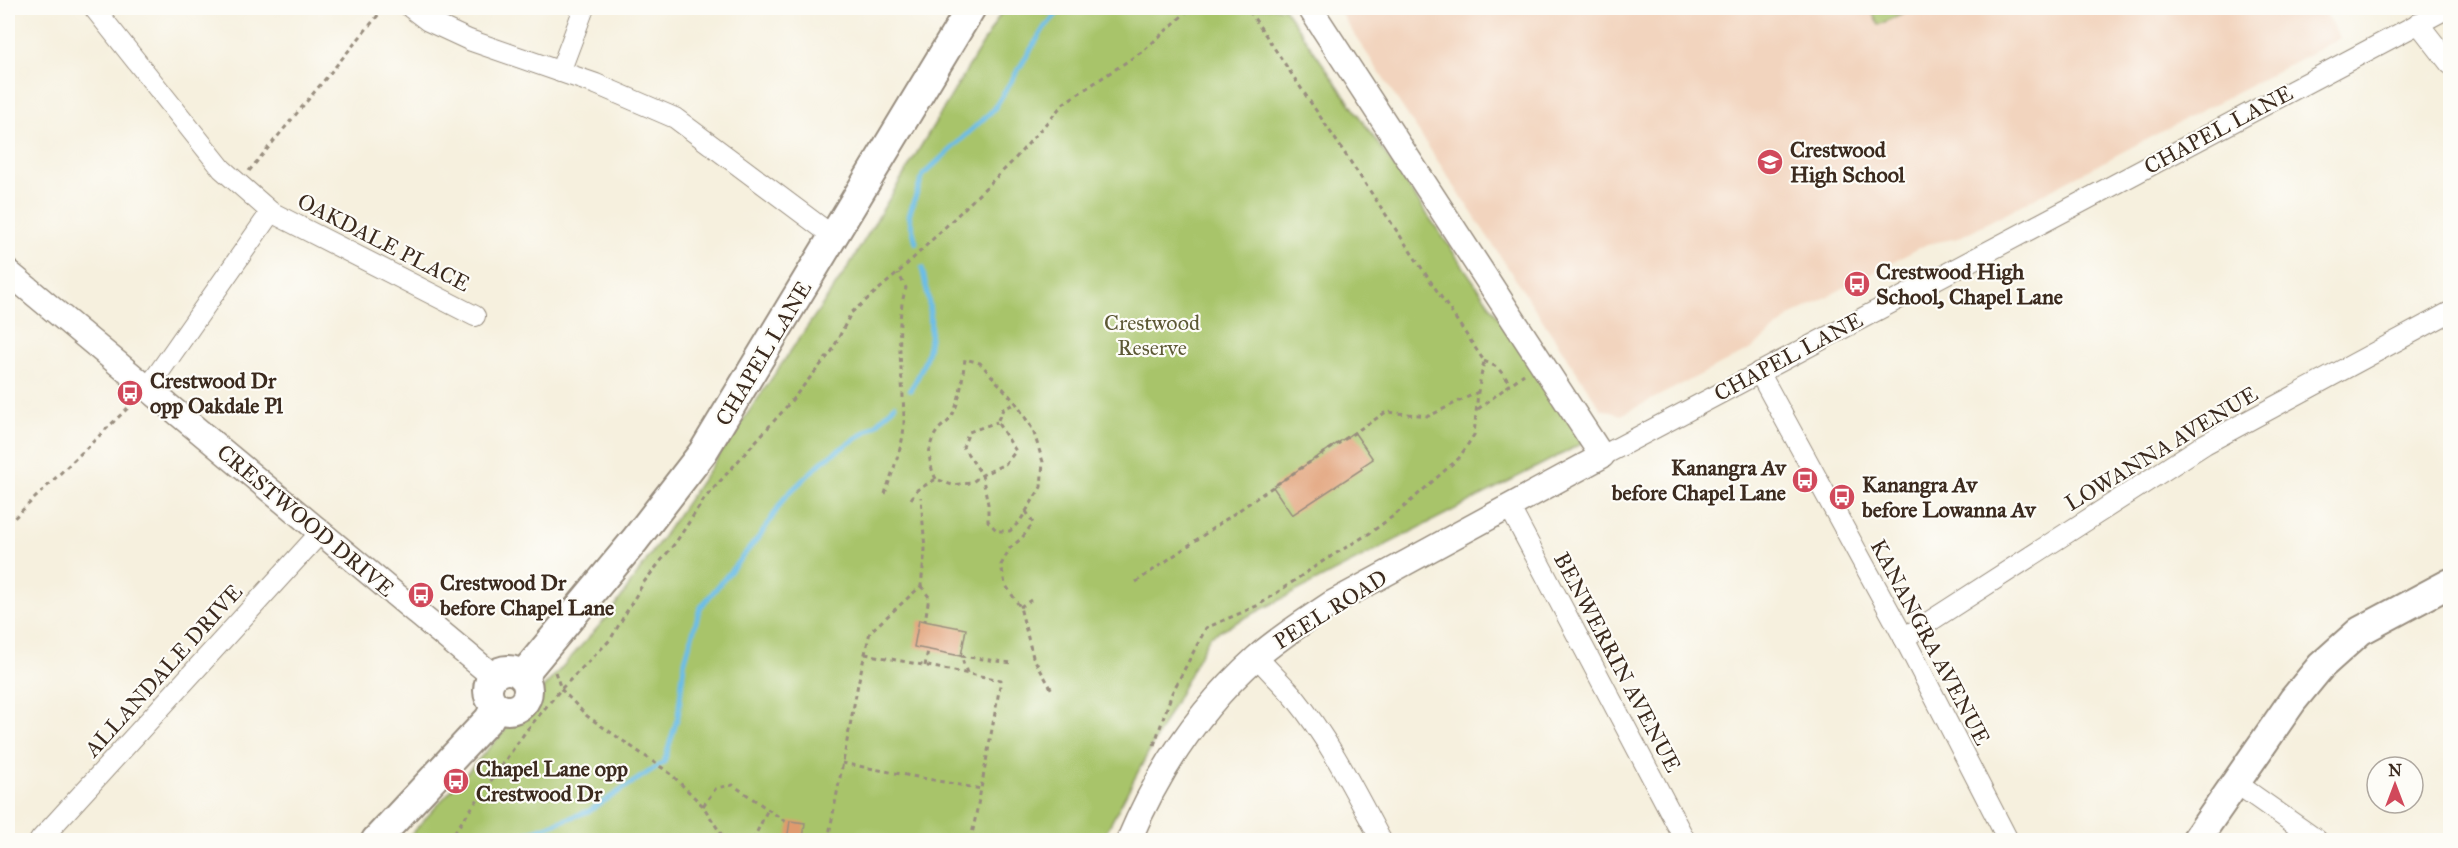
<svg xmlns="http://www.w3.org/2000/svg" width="2458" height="848" viewBox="0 0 2458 848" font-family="'IM FELL Great Primer',serif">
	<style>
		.built { fill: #f2d4be }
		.green { fill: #a8c46b; stroke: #727744; stroke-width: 1.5 }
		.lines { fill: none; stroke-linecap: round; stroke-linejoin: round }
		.stream { stroke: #6bbde7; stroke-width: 5 }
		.building { fill: #df9a6e }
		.minor-casing { stroke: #988d7e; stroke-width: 22 }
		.tertiary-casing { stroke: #988d7e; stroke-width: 27 }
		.secondary-casing { stroke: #988d7e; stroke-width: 32 }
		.path { stroke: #988d7e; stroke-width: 3; stroke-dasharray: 4.5 4.5; stroke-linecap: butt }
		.minor { stroke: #fff; stroke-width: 20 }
		.tertiary { stroke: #fff; stroke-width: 24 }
		.secondary { stroke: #fff; stroke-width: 28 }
		.labels { text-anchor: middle; stroke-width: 4.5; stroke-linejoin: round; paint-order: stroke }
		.street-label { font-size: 22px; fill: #3b2a1e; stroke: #fdfcf7 }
		.poi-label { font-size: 22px; font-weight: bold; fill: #3b2a1e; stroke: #fdfcf7; text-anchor: start }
		.park-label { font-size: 22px; fill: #5c5835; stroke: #fdfcf7 }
	</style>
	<rect width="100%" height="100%" fill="#fdfcf7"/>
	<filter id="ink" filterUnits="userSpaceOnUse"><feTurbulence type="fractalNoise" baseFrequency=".0167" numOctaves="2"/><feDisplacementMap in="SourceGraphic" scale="12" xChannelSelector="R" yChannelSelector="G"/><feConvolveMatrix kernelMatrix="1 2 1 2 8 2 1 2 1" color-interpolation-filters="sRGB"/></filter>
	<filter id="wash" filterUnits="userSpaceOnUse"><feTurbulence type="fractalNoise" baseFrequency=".008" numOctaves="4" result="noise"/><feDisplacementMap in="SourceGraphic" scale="24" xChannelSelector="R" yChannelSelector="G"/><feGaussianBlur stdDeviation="1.35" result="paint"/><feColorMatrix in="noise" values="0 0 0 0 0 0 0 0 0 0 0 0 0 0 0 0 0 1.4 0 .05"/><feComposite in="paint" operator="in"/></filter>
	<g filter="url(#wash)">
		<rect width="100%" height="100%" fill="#f6f0de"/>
		<polygon class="built" points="1337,8 2322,8 2340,38 1958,238 1927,244 1792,315 1751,349 1621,415 1601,409"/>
		<g class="green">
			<polygon points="1004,8 1284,8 1585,442 1210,636 1102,840 406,840 609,615 847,269"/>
			<polygon points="1870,8 1912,8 1879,25"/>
		</g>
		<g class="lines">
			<g class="stream">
				<polyline points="916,243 909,215 923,175 994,109 1044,28 1062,8"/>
				<path d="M 910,390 C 938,348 933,314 922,268"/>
				<polyline points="509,840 589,811 664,762 678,716 684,664 700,608 762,533 785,497 824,460 876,425 895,405"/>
			</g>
		</g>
		<g id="blocks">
			<g class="building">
				<polygon points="1354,432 1373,459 1361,467 1362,469 1292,515 1273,487"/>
				<polygon points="919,620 966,629 961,656 914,647"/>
				<polygon points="790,821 805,823 803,840 787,840"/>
			</g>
		</g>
	</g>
	<g filter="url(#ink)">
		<use href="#blocks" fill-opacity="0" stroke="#988d7e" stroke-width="1.5"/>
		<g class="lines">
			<defs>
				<g id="minor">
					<polyline points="94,8 222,169 271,212 475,316"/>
					<polyline points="411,8 428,21 469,40 596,84 675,118 834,237"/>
					<polyline points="2418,23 2450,64"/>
					<polyline points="560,72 584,8"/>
					<polyline points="1759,372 1904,638 2008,840"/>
					<polyline points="148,388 271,212"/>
					<polyline points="1602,456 2448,8"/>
					<polyline points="1509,506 1685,840"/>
					<polyline points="1904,638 2205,444 2450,312"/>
					<path d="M 1257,657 C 1269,671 1283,684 1295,698 C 1330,741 1355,792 1381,840"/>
					<polyline points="2236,783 2317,840"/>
					<polyline points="40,840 321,532"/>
				</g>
				<g id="tertiary">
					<polyline points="8,272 493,676"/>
					<path d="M 1129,840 C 1158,771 1201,707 1257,657 C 1281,636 1307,620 1332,603 L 1602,456 L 1310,8"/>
				</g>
				<g id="secondary">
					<circle cx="508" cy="690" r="20"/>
					<polyline points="522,676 635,540 703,452 971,8"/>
					<polyline points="376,840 489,719 496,706"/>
					<polyline points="2196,840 2293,700 2321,666 2360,631 2450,583"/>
				</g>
			</defs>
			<use href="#minor" class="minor-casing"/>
			<use href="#tertiary" class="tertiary-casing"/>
			<use href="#secondary" class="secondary-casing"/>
			<g class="path">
				<polyline points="1244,8 1251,8"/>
				<polyline points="249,171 384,8"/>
				<polyline points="1484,361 1497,367 1510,383"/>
				<polyline points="1478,409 1524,374"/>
				<path d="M 936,479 C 928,463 926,445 938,430 C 942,425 948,423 951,418 C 961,399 962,379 965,359 L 980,363 L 1016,403 L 1033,430 L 1043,462 L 1041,487 L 1020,521 L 1010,531 L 997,531 L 988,521 L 988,504 L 982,475 L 963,447 L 969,432 L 997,422"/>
				<path d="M 885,494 C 892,471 904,446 904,422 C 904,381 893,326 906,288 L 898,273"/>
				<polyline points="911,499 917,490 936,479 952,485 971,483 982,475 1005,464 1016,451 997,422 1003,409 1016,403"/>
				<polyline points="1026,511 1033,523 1022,538 1010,548 1001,565 1005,584 1020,607 1033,657 1052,690"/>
				<polyline points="8,524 133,403"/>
				<polyline points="1136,582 1268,490 1386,412 1429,416 1478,392"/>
				<polyline points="921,586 929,597 925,621"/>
				<polyline points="1020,607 1031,600"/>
				<polyline points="865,654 1001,680 981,789"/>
				<polyline points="925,666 928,650"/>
				<polyline points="555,672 561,689 587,716 671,774 703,806 725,840"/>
				<polyline points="967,673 961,656 1012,663"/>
				<polyline points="1154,745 1172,693 1206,628 1259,605 1320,563 1370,533 1396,514 1459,458 1474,435 1478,392 1484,361 1248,9"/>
				<polyline points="842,763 981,789 971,840"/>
				<polyline points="703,806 716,788 733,785 789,824"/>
				<polyline points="449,840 526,731 561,689 610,640 644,582 676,542 705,498 782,412 832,351 851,313 898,273 1012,162 1064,103 1143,51 1191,8"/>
				<polyline points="753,840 768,809"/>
				<polyline points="828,840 858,684 870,632 921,586 925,550 921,497"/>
			</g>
			<use href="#minor" class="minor"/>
			<use href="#tertiary" class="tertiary"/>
			<use href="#secondary" class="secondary"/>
		</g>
	</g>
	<defs>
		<symbol id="school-disc" viewBox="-11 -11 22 22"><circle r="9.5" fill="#d1495b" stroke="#fdfcf7"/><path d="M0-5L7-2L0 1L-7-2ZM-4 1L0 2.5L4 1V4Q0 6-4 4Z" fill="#fff"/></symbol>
		<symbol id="bus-disc" viewBox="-11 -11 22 22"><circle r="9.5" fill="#d1495b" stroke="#fdfcf7"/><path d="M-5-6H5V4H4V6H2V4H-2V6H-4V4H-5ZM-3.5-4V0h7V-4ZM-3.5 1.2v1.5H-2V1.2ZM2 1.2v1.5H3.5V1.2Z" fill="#fff"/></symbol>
	</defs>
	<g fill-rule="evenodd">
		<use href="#school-disc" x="1755" y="147" width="30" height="30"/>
		<use href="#bus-disc" x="1842" y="269" width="30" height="30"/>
		<use href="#bus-disc" x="115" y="378" width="30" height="30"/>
		<use href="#bus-disc" x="1790" y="465" width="30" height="30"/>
		<use href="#bus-disc" x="1827" y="482" width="30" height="30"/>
		<use href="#bus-disc" x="406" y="580" width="30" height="30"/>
		<use href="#bus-disc" x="441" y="766" width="30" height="30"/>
	</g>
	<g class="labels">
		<g class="street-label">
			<text transform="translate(2218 129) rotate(-28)" y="8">CHAPEL LANE</text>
			<text transform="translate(384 242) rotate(27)" y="8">OAKDALE PLACE</text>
			<text transform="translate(763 353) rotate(-59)" y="8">CHAPEL LANE</text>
			<text transform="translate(1788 356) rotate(-28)" y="8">CHAPEL LANE</text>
			<text transform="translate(2161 448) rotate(-31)" y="8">LOWANNA AVENUE</text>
			<text transform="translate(306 520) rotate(40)" y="8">CRESTWOOD DRIVE</text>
			<text transform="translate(1330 609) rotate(-32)" y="8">PEEL ROAD</text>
			<text transform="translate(1931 642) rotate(62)" y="8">KANANGRA AVENUE</text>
			<text transform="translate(1618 662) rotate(62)" y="8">BENWERRIN AVENUE</text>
			<text transform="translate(163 670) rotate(-48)" y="8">ALLANDALE DRIVE</text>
		</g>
		<g class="poi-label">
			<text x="1790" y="157">Crestwood<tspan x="1790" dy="25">High School</tspan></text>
			<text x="1876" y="279">Crestwood High<tspan x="1876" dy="25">School, Chapel Lane</tspan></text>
			<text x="150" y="388">Crestwood Dr<tspan x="150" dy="25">opp Oakdale Pl</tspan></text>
			<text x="1786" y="475" text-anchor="end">Kanangra Av<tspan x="1786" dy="25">before Chapel Lane</tspan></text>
			<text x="1862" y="492">Kanangra Av<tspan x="1862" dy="25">before Lowanna Av</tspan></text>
			<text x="440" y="590">Crestwood Dr<tspan x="440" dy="25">before Chapel Lane</tspan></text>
			<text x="476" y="776">Chapel Lane opp<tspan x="476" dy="25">Crestwood Dr</tspan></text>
		</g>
		<g class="park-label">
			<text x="1152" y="330">Crestwood<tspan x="1152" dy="25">Reserve</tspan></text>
		</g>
	</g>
	<rect width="2458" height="848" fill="none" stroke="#fdfcf7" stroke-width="30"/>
	<g transform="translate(2395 785)"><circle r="28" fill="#fdfcf7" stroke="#afa8a0" stroke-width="1.5"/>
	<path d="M0-4.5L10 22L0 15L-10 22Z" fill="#d1495b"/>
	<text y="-9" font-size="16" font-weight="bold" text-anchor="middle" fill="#3b2a1e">N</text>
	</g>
</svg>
